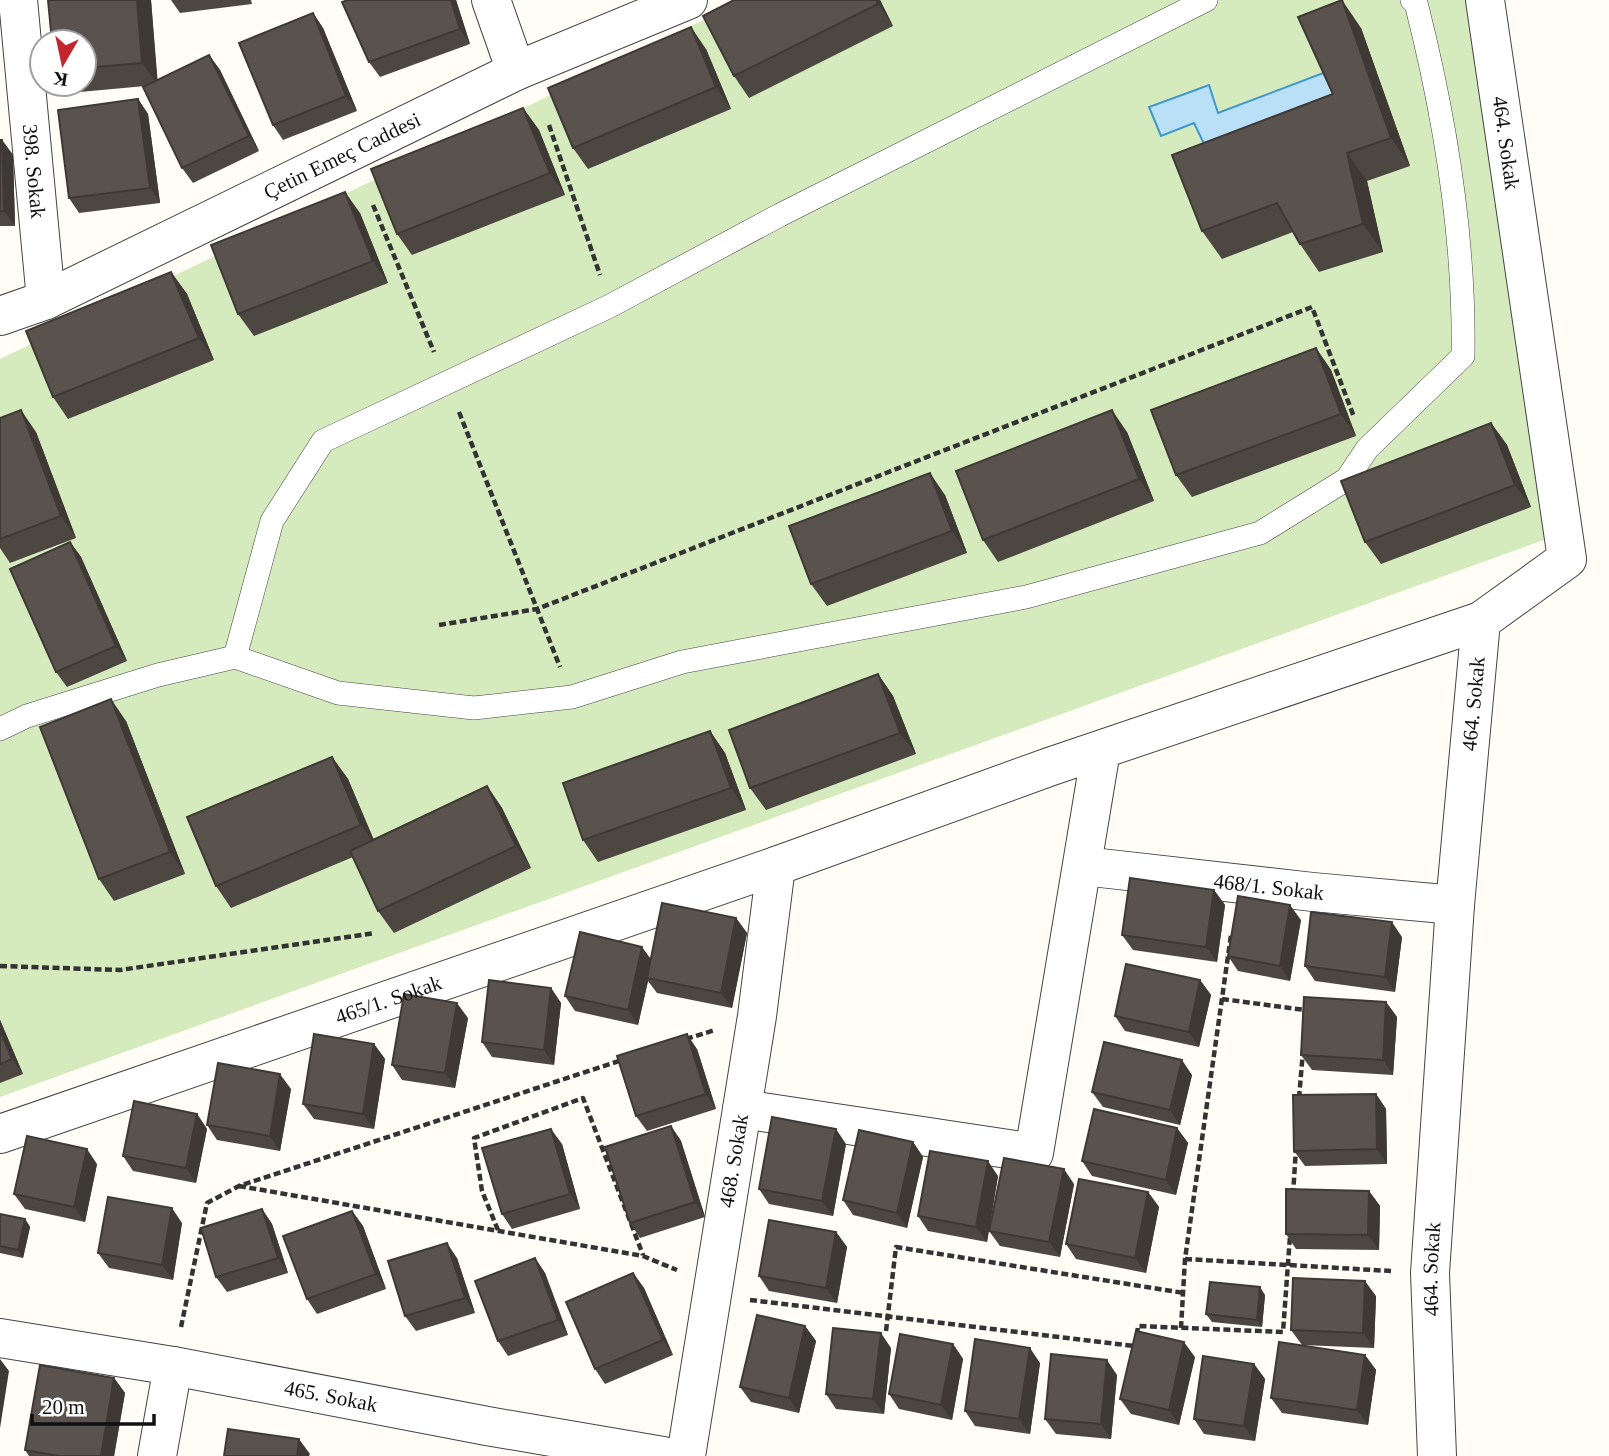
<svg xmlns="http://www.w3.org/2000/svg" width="1609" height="1456" viewBox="0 0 1609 1456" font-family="'Times New Roman',serif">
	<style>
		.green { fill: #d5ebbd }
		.water { fill: #b9e0f7; stroke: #3f96cf; stroke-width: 2 }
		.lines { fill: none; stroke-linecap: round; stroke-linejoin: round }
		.lane-casing { stroke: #444; stroke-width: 24 }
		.street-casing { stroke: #444; stroke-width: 40 }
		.path { stroke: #333; stroke-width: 4.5; stroke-dasharray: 7 3.5; stroke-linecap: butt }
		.lane { stroke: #fff; stroke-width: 23 }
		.street { stroke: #fff; stroke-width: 38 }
		.wall { fill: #4d4742 }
		.shaded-wall { fill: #3f3936 }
		.building { fill: #5a524d; stroke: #3f3936; stroke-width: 2 }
		.labels { text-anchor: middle; stroke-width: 7; stroke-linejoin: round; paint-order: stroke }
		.street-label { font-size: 21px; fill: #111; stroke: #fff }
	</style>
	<rect width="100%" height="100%" fill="#fffdf5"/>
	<polygon class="green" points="744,0 1482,0 1552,537 0,1097 0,359 516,112"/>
	<polygon class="water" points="1331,70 1352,122 1218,173 1194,123 1161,136 1149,107 1209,85 1218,113"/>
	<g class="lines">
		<defs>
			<g id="lane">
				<polyline points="235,657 272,521 323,441 610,306 780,215 1206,0"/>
				<path d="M 0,729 L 27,716 L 158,675 L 235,657 L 338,693 L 474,708 L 572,697 L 682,662 L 1026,597 L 1260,533 L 1347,479 L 1367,449 L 1463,356 C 1465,238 1445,117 1416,3 L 1412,0"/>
			</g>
			<g id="street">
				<path id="s1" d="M 18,0 L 46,300"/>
				<polyline points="491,0 516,71"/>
				<path id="s2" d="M 0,316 L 46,300 L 516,71 L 688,0"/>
				<path id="s3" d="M 1083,866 L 1313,892 L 1455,905"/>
				<polyline points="742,1109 1034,1153 1101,750"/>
				<path id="s4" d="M 0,1134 L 776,866 L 1049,767 L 1481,621"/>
				<path id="s5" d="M 0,1338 L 173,1366 L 487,1426 L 663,1456"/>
				<polyline points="157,1456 173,1366"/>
				<path id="s6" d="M 686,1456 L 757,1016 L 776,866"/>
				<path id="s7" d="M 1437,1456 L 1430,1273 L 1455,905 L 1481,621 L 1567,559 L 1485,0"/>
			</g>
		</defs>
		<use href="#lane" class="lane-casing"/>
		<use href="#street" class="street-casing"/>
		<g class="path">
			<polyline points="549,125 600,275"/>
			<polyline points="373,205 434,352"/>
			<polyline points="459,412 560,667"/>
			<polyline points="439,625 537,609 1312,307 1354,417"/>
			<polyline points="0,966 120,970 375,933"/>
			<polyline points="1222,999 1305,1010 1305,1014"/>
			<polyline points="686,1039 715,1030"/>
			<polyline points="1299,1098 1303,1051"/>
			<polyline points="239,1186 643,1256 677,1270"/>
			<polyline points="1293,1195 1296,1148"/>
			<polyline points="498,1230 482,1191 474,1138 583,1098 643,1255"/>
			<polyline points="1185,1259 1391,1271"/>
			<polyline points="750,1300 1134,1346 1135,1343"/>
			<polyline points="181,1327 207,1203 239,1186 622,1060"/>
			<polyline points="1181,1328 1185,1259 1231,935"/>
			<polyline points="886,1331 896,1247 1184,1293"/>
			<polyline points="1137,1335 1138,1326 1283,1332 1290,1236"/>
		</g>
		<use href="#lane" class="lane"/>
		<use href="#street" class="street"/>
	</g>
	<g class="wall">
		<polygon points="151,0 157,80 209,55 220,70 259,151 193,183 182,168 145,86 69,93 63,84 84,84 84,42"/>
		<polygon points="171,0 251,0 252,4 180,13"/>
		<polygon points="348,0 456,0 470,44 380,77 369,62"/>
		<polygon points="734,0 880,0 893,26 749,98 734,76"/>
		<polygon points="313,13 323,28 357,111 283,140 273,125"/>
		<polygon points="1361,28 1410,166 1367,181 1383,252 1319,272 1300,244 1293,232 1222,259 1202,231 1333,94"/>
		<polygon points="706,49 731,109 588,169 573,148"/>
		<polygon points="138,99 148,114 160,203 79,213 69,198"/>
		<polygon points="523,108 539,130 565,195 412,255 397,234"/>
		<polygon points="0,140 2,140 13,155 15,226 0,226"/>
		<polygon points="360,213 388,283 254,336 238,314"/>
		<polygon points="171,272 187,294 214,360 68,419 53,397"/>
		<polygon points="1316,348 1331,370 1356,436 1192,497 1176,475"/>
		<polygon points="0,418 36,432 76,538 10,563 0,548"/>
		<polygon points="1491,423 1507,445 1531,507 1381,564 1365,542"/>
		<polygon points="1127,432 1154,501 998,562 983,540"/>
		<polygon points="945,495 967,553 827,606 811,584"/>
		<polygon points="70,542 81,557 127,661 67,687 56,672"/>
		<polygon points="878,674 893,696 916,754 766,810 750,788"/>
		<polygon points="126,721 185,874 114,901 99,879"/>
		<polygon points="710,731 725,753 746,810 598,862 583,840"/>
		<polygon points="332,757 348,779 373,839 487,786 502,808 531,868 394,933 378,911 353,857 231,908 216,886"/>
		<polygon points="1214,890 1225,905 1217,962 1133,950 1122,935"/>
		<polygon points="736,918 747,933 732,1008 657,993 648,981 638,1025 575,1011 565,996 651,959"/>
		<polygon points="1301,920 1290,981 1238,971 1228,956"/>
		<polygon points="1402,937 1395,992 1315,981 1305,966"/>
		<polygon points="1200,980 1211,995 1199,1047 1125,1031 1115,1016"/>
		<polygon points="551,988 561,1003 554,1065 492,1057 482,1042"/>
		<polygon points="1386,1002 1397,1017 1393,1075 1312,1070 1301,1055"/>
		<polygon points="468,1018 455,1088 402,1080 392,1065"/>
		<polygon points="0,1020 23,1074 0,1083"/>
		<polygon points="374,1044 385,1059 374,1129 314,1119 303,1104"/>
		<polygon points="697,1049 716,1109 647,1131 636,1116"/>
		<polygon points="1192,1075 1180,1125 1103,1107 1092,1092"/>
		<polygon points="291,1089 280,1151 217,1140 207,1125"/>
		<polygon points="1376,1094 1386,1109 1387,1164 1305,1166 1294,1151"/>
		<polygon points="197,1114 207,1129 196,1183 133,1171 123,1156"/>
		<polygon points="671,1126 681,1141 705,1217 640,1238 630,1223"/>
		<polygon points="1177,1128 1188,1143 1176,1195 1092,1176 1082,1161"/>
		<polygon points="913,1142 923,1157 907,1228 853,1215 843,1200"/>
		<polygon points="562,1144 580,1209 512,1229 502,1214"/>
		<polygon points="846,1144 833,1216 769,1204 759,1189"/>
		<polygon points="97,1164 85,1222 25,1209 14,1194"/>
		<polygon points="998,1176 987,1242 928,1231 918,1216"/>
		<polygon points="1074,1184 1060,1257 1000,1246 989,1231"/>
		<polygon points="1369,1191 1380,1206 1379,1250 1296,1249 1286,1234"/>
		<polygon points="1148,1192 1159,1207 1146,1273 1076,1259 1066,1244"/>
		<polygon points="262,1209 272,1224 288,1273 227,1292 216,1277"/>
		<polygon points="352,1211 363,1226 386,1289 317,1314 307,1299"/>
		<polygon points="0,1214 25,1219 30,1227 23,1258 0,1253"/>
		<polygon points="182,1223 173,1280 109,1268 98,1253"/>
		<polygon points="836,1232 847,1247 837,1303 769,1291 759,1276"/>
		<polygon points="457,1258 475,1313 416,1331 405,1316"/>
		<polygon points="535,1258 545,1273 568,1335 508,1356 498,1341"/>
		<polygon points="633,1273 644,1288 673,1355 605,1384 595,1369"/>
		<polygon points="1265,1295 1262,1327 1212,1322 1206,1314"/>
		<polygon points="1376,1296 1374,1348 1302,1345 1291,1330"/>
		<polygon points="805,1326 816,1341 799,1413 751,1402 740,1387"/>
		<polygon points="953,1344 963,1359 952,1420 899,1409 889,1394"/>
		<polygon points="891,1348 884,1414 836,1409 826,1394"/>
		<polygon points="1365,1355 1376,1370 1368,1425 1282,1413 1271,1398"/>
		<polygon points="1195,1357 1179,1425 1131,1414 1120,1399"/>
		<polygon points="1040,1363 1030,1434 975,1426 965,1411"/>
		<polygon points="1254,1364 1265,1379 1255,1441 1204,1434 1194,1419"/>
		<polygon points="1117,1375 1111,1439 1056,1434 1045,1419"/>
		<polygon points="114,1378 125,1393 114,1456 29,1456 25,1450"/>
	</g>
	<g class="shaded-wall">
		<polygon points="137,0 151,0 158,85 142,63"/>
		<polygon points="451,0 456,0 470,44 460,29"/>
		<polygon points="876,0 880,0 893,26 878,4"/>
		<polygon points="1342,0 1361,28 1410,166 1391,138"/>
		<polygon points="313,13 323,28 357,111 346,96"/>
		<polygon points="691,27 706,49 731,109 716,87"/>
		<polygon points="209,55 220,70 259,151 249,136"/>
		<polygon points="138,99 148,114 160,203 150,188"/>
		<polygon points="523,108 539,130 565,195 550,173"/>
		<polygon points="2,140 13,155 15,226 4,211"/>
		<polygon points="1347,153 1367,181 1383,252 1363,224"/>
		<polygon points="345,192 360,213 388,283 373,261"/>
		<polygon points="171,272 187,294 214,360 199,338"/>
		<polygon points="1316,348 1331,370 1356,436 1341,414"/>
		<polygon points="21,410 36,432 76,538 61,516"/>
		<polygon points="1112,410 1127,432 1154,501 1139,479"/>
		<polygon points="1491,423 1507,445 1531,507 1515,485"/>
		<polygon points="930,473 945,495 967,553 952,531"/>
		<polygon points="70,542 81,557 127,661 116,646"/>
		<polygon points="878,674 893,696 916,754 900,733"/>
		<polygon points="111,699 126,721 185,874 170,852"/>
		<polygon points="710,731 725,753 746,810 731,788"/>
		<polygon points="332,757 348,779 377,847 361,825"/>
		<polygon points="487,786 502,808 531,868 516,846"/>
		<polygon points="1214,890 1225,905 1217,962 1206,947"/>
		<polygon points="1290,905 1301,920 1290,981 1280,966"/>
		<polygon points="736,918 747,933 732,1008 721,993"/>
		<polygon points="1392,922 1402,937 1395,992 1385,977"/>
		<polygon points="642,947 653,962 647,978 648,981 638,1025 628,1010"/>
		<polygon points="1200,980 1211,995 1199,1047 1189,1032"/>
		<polygon points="551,988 561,1003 554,1065 544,1050"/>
		<polygon points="1386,1002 1397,1017 1393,1075 1383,1060"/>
		<polygon points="457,1003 468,1018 455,1088 445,1073"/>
		<polygon points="0,1020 23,1074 12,1059 0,1030"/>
		<polygon points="687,1034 697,1049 716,1109 706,1094"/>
		<polygon points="374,1044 385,1059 374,1129 363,1114"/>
		<polygon points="1182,1060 1192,1075 1180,1125 1170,1110"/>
		<polygon points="280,1074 291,1089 280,1151 270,1136"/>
		<polygon points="1376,1094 1386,1109 1387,1164 1377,1149"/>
		<polygon points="197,1114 207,1129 196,1183 186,1168"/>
		<polygon points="671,1126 681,1141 705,1217 695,1202"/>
		<polygon points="1177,1128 1188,1143 1176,1195 1166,1180"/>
		<polygon points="551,1129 562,1144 580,1209 570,1194"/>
		<polygon points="836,1129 846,1144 833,1216 822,1201"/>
		<polygon points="913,1142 923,1157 907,1228 897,1213"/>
		<polygon points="87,1149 97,1164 85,1222 74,1207"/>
		<polygon points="988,1161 998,1176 987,1242 976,1227"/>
		<polygon points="1064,1169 1074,1184 1060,1257 1049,1242"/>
		<polygon points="1369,1191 1380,1206 1379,1250 1368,1235"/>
		<polygon points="1148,1192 1159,1207 1146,1273 1135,1258"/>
		<polygon points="172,1208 182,1223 173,1280 162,1265"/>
		<polygon points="262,1209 272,1224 288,1273 278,1258"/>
		<polygon points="352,1211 363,1226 386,1289 376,1274"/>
		<polygon points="25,1219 30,1227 23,1258 18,1250"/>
		<polygon points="836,1232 847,1247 837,1303 826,1288"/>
		<polygon points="447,1243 457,1258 475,1313 465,1298"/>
		<polygon points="535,1258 545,1273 568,1335 558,1320"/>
		<polygon points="633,1273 644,1288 673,1355 663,1340"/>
		<polygon points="1365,1281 1376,1296 1374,1348 1363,1333"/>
		<polygon points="1260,1287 1265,1295 1262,1327 1257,1320"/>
		<polygon points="805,1326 816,1341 799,1413 789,1398"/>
		<polygon points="881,1333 891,1348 884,1414 873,1399"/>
		<polygon points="1184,1342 1195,1357 1179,1425 1169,1410"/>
		<polygon points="953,1344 963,1359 952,1420 941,1405"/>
		<polygon points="1030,1348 1040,1363 1030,1434 1019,1419"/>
		<polygon points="1365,1355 1376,1370 1368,1425 1357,1410"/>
		<polygon points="0,1359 9,1371 0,1428"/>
		<polygon points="1107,1360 1117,1375 1111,1439 1101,1424"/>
		<polygon points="1254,1364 1265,1379 1255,1441 1244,1426"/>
		<polygon points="114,1378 125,1393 114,1456 101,1456"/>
		<polygon points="299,1439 310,1454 309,1456 297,1456"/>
	</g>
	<g class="building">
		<polygon points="48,0 137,0 142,63 84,68 84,42 52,42"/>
		<polygon points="348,0 451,0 460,29 369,62 342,2"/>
		<polygon points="734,0 876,0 878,4 734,76 703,16"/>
		<polygon points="1342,0 1391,138 1347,153 1363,224 1300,244 1277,203 1202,231 1172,155 1333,94 1298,17"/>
		<polygon points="313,13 346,96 273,125 239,43"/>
		<polygon points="691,27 716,87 573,148 548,88"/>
		<polygon points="209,55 249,136 182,168 143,87"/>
		<polygon points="138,99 150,188 69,198 58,110"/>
		<polygon points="523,108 550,173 397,234 371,169"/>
		<polygon points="0,140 2,140 4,211 0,211"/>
		<polygon points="345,192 373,261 238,314 211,245"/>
		<polygon points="171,272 199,338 53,397 26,331"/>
		<polygon points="1316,348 1341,414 1176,475 1151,410"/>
		<polygon points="21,410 61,516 0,539 0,418"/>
		<polygon points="1112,410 1139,479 983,540 956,471"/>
		<polygon points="1491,423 1515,485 1365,542 1341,481"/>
		<polygon points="930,473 952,531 811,584 789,526"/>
		<polygon points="70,542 116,646 56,672 10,569"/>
		<polygon points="878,674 900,733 750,788 729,730"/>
		<polygon points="111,699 170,852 99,879 40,727"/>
		<polygon points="710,731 731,788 583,840 563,783"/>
		<polygon points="332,757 361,825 216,886 187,817"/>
		<polygon points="487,786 516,846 378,911 350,851"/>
		<polygon points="1130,878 1214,890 1206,947 1122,935"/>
		<polygon points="1238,896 1290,905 1280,966 1228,956"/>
		<polygon points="662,903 736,918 721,993 647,978"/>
		<polygon points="1311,912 1392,922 1385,977 1305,966"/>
		<polygon points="580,932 642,947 628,1010 565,996"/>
		<polygon points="1126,964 1200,980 1189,1032 1115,1016"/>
		<polygon points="489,980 551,988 544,1050 482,1042"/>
		<polygon points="404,994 457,1003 445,1073 392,1065"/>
		<polygon points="1304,997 1386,1002 1383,1060 1301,1055"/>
		<polygon points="0,1030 12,1059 0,1064"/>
		<polygon points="314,1034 374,1044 363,1114 303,1104"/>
		<polygon points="687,1034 706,1094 636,1116 617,1056"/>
		<polygon points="1104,1042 1182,1060 1170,1110 1092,1092"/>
		<polygon points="218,1063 280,1074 270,1136 207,1125"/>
		<polygon points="1376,1094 1377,1149 1294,1151 1293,1095"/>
		<polygon points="134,1101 197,1114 186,1168 123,1156"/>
		<polygon points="1094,1109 1177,1128 1166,1180 1082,1161"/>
		<polygon points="772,1117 836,1129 822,1201 759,1189"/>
		<polygon points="671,1126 695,1202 630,1223 605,1147"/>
		<polygon points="551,1129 570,1194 502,1214 482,1148"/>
		<polygon points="859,1130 913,1142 897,1213 843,1200"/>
		<polygon points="27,1136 87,1149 74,1207 14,1194"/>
		<polygon points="930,1151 988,1161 976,1227 918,1216"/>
		<polygon points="1004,1158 1064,1169 1049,1242 989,1231"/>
		<polygon points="1079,1179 1148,1192 1135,1258 1066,1244"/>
		<polygon points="1286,1189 1369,1191 1368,1235 1286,1234"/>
		<polygon points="108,1197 172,1208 162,1265 98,1253"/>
		<polygon points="262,1209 278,1258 216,1277 201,1228"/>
		<polygon points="352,1211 376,1274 307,1299 283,1236"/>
		<polygon points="0,1214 25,1219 18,1250 0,1246"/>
		<polygon points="769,1220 836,1232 826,1288 759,1276"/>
		<polygon points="447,1243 465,1298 405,1316 388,1261"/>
		<polygon points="535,1258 558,1320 498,1341 475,1281"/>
		<polygon points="633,1273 663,1340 595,1369 566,1302"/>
		<polygon points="1293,1278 1365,1281 1363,1333 1291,1330"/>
		<polygon points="1210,1282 1260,1287 1257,1320 1206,1314"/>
		<polygon points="757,1315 805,1326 789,1398 740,1387"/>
		<polygon points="833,1328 881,1333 873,1399 826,1394"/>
		<polygon points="1136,1331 1184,1342 1169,1410 1120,1399"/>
		<polygon points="900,1334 953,1344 941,1405 889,1394"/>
		<polygon points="975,1339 1030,1348 1019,1419 965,1411"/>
		<polygon points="1279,1342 1365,1355 1357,1410 1271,1398"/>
		<polygon points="1051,1354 1107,1360 1101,1424 1045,1419"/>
		<polygon points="1203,1356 1254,1364 1244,1426 1194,1419"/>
		<polygon points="40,1365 114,1378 101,1456 59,1456 25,1450"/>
		<polygon points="228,1429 299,1439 297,1456 224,1456"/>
	</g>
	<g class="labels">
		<g class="street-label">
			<text transform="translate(1506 143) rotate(82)" y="7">464. Sokak</text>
			<text dy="7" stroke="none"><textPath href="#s2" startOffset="378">Çetin Emeç Caddesi</textPath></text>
			<text dy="7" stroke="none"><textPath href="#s1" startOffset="172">398. Sokak</textPath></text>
			<text dy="7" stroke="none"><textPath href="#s7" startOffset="754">464. Sokak</textPath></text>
			<text dy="7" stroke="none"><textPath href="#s3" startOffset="187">468/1. Sokak</textPath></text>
			<text dy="7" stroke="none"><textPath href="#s4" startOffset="411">465/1. Sokak</textPath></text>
			<text dy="7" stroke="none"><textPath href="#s6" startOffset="299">468. Sokak</textPath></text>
			<text dy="7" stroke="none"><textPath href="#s7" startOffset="187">464. Sokak</textPath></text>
			<text dy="7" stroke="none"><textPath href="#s5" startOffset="336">465. Sokak</textPath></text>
		</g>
	</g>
	<g transform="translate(63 63) rotate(189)"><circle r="33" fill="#ffffff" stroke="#a0a0a0" stroke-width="2"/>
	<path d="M0-5L12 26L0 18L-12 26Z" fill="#c4262e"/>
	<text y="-10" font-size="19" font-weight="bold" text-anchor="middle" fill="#111111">K</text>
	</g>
	<path d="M32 1414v10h122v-10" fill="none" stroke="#111111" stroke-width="3.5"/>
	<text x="42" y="1414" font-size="21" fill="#111111" stroke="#ffffff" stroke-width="5" paint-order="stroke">20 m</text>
</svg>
